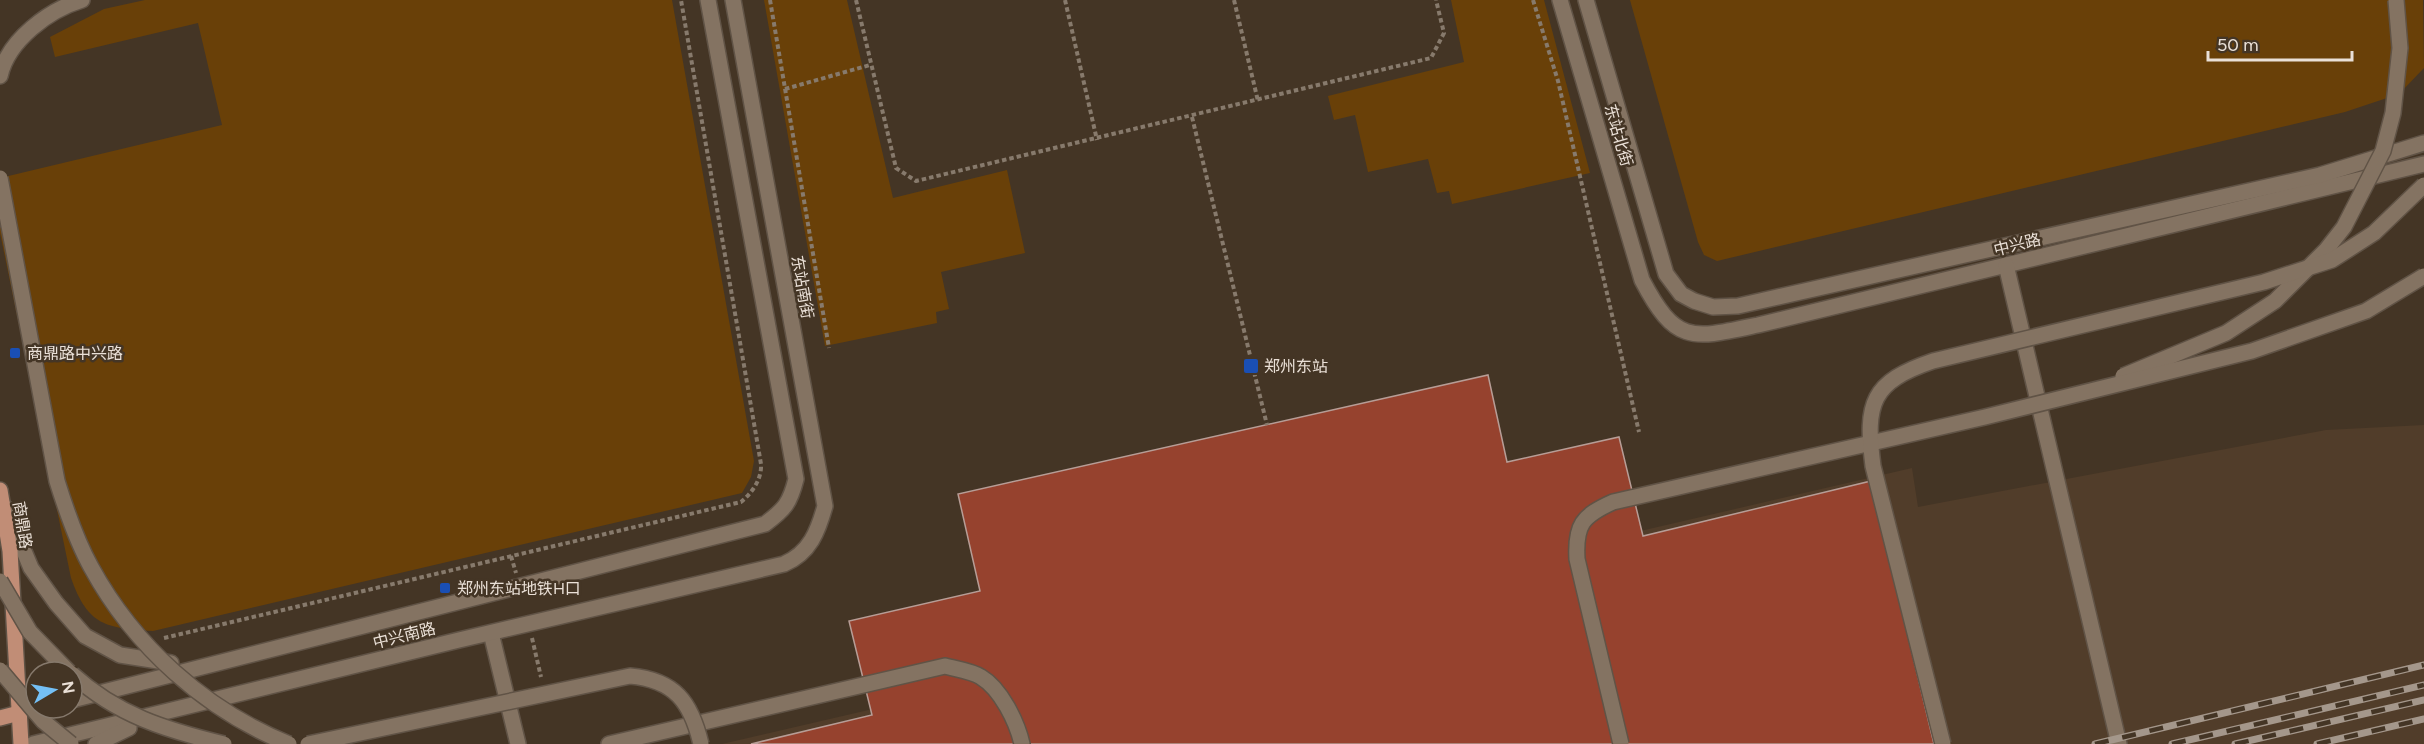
<svg xmlns="http://www.w3.org/2000/svg" width="2424" height="744" viewBox="0 0 2424 744" font-family="Figtree,'Noto Sans SC',sans-serif">
	<style>
		.built { fill: #513d2a }
		.green { fill: #694008 }
		.building { fill: #96422e; stroke: #b79d96; stroke-width: 1.5 }
		.lines { fill: none; stroke-linecap: round; stroke-linejoin: round }
		.minor-casing { stroke: #605346; stroke-width: 18 }
		.major-casing { stroke: #605346; stroke-width: 18 }
		.path { stroke: #877a6c; stroke-width: 4; stroke-dasharray: 4.5 3; stroke-linecap: butt }
		.minor { stroke: #847362; stroke-width: 15 }
		.major { stroke: #c18d76; stroke-width: 15 }
		.rail-casing { stroke: #a4978b; stroke-width: 7 }
		.rail { stroke: #443525; stroke-width: 4.5; stroke-dasharray: 14; stroke-linecap: butt }
		.minor-bridge-casing { stroke: #605346; stroke-width: 18; stroke-linecap: butt }
		.minor-bridge { stroke: #847362; stroke-width: 15 }
		.transit-dot { fill: #1a4fb4; stroke: #443525; stroke-width: 2 }
		.labels { text-anchor: middle; stroke-width: 5; stroke-linejoin: round; paint-order: stroke }
		.street-label { font-size: 16px; fill: #eae0d7; stroke: #443525 }
		.poi-label { font-size: 16px; fill: #eae0d7; stroke: #443525; text-anchor: start }
	</style>
	<rect width="100%" height="100%" fill="#443525"/>
	<polygon class="built" points="2424,425 2424,744 722,744 1912,468 1918,507 2326,430"/>
	<g class="green">
		<path d="M 145,0 L 672,0 L 754,461 L 751,477 L 742,493 L 153,631 C 106,628 88,626 71,578 L 0,233 L 0,178 L 222,125 L 198,23 L 55,57 L 50,37 L 104,9 Z"/>
		<polygon points="764,0 847,0 893,198 1007,170 1025,253 941,272 949,309 936,312 937,323 825,346"/>
		<polygon points="1451,0 1544,0 1590,173 1452,204 1449,191 1437,193 1428,159 1368,172 1355,115 1334,120 1328,96 1464,62"/>
		<polygon points="1630,0 2423,0 2424,68 2399,94 2345,112 1717,261 1704,255 1698,242"/>
	</g>
	<polygon class="building" points="1488,375 1507,462 1619,437 1643,536 1871,481 1934,744 751,744 872,715 849,621 980,591 958,494"/>
	<g class="lines">
		<defs>
			<g id="minor">
				<path d="M 1560,0 L 1642,280 C 1676,345 1692,339 1758,325 L 2424,164"/>
				<polyline points="1586,0 1666,274 1681,294 1694,301 1713,307 1738,306 2320,175 2424,143"/>
				<path d="M 0,76 C 8,40 49,10 82,0"/>
				<polyline points="2006,265 2119,744"/>
				<polyline points="6,508 31,568 56,603 85,636 120,655 171,663"/>
				<polyline points="491,633 518,744"/>
				<path d="M 72,700 L 765,524 C 785,509 790,503 796,479 L 708,0"/>
				<path d="M 33,744 L 459,640 L 784,564 C 810,553 818,531 825,506 L 733,0"/>
				<polyline points="96,744 129,728"/>
				<path d="M 609,744 L 945,666 C 956,669 972,671 981,677 C 1001,689 1017,722 1022,744"/>
			</g>
			<g id="major">
				<polyline points="0,490 10,551 21,744"/>
				<polyline points="0,718 19,713"/>
			</g>
		</defs>
		<use href="#minor" class="minor-casing"/>
		<use href="#major" class="major-casing"/>
		<g class="path">
			<polyline points="770,0 829,348"/>
			<polyline points="856,0 896,168 916,181 1431,58 1444,33 1436,0"/>
			<polyline points="1065,0 1097,140"/>
			<polyline points="1234,0 1258,101"/>
			<polyline points="1533,0 1558,81 1639,432"/>
			<polyline points="785,89 870,65"/>
			<polyline points="1192,117 1267,425"/>
			<polyline points="511,556 516,573"/>
			<path d="M 164,638 L 741,502 C 752,493 762,479 761,464 L 681,0"/>
			<polyline points="532,638 541,677"/>
		</g>
		<use href="#minor" class="minor"/>
		<use href="#major" class="major"/>
		<defs>
			<g id="rail">
				<polyline points="2095,744 2424,665"/>
				<polyline points="2172,744 2424,685"/>
				<polyline points="2235,744 2424,700"/>
				<polyline points="2317,744 2424,719"/>
			</g>
		</defs>
		<use href="#rail" class="rail-casing"/>
		<use href="#rail" class="rail"/>
		<defs>
			<g id="minor-bridge">
				<path d="M 0,178 L 57,481 C 66,510 76,540 91,567 C 134,646 205,710 289,744"/>
				<polyline points="2123,376 2226,333 2275,301 2326,250 2344,227 2383,151 2393,113 2400,48 2396,0"/>
				<polyline points="0,581 30,632 69,672"/>
				<polyline points="0,670 43,721 71,744"/>
				<path d="M 72,674 C 117,715 166,730 224,744"/>
				<path d="M 308,744 L 630,676 C 675,680 691,702 701,744"/>
				<path d="M 1621,744 L 1577,559 C 1575,525 1582,516 1613,502 L 1985,417 L 2252,351 L 2366,311 L 2424,276"/>
				<path d="M 1943,744 L 1873,466 C 1865,403 1871,382 1933,361 L 2264,282 L 2332,260 L 2374,233 L 2424,185"/>
			</g>
		</defs>
		<use href="#minor-bridge" class="minor-bridge-casing"/>
		<use href="#minor-bridge" class="minor-bridge"/>
	</g>
	<g class="transit-dot">
		<rect x="9" y="347" width="12" height="12" rx="3"/>
		<rect x="1243" y="358" width="16" height="16" rx="3"/>
		<rect x="439" y="582" width="12" height="12" rx="3"/>
	</g>
	<g class="labels">
		<g class="street-label">
			<text transform="translate(1619 135) rotate(74)" y="6">东站北街</text>
			<text transform="translate(2017 244) rotate(-14)" y="6">中兴路</text>
			<text transform="translate(803 287) rotate(80)" y="6">东站南街</text>
			<text transform="translate(23 525) rotate(81)" y="6">商鼎路</text>
			<text transform="translate(404 635) rotate(-14)" y="6">中兴南路</text>
		</g>
		<g class="poi-label">
			<text x="27" y="359">商鼎路中兴路</text>
			<text x="1264" y="372">郑州东站</text>
			<text x="457" y="594">郑州东站地铁H口</text>
		</g>
	</g>
	<g transform="translate(54 690) rotate(80)"><circle r="28" fill="#443525" stroke="#86796c" stroke-width="1.5"/>
	<path d="M0-4.5L10 22L0 15L-10 22Z" fill="#74c0f6"/>
	<text y="-9" font-size="16" font-weight="bold" text-anchor="middle" fill="#eae0d7">N</text>
	</g>
	<path d="M2208 51v9h144v-9" fill="none" stroke="#eae0d7" stroke-width="3"/>
	<text x="2217" y="51" font-size="18" fill="#eae0d7" stroke="#443525" stroke-width="4.5" paint-order="stroke">50 m</text>
</svg>
